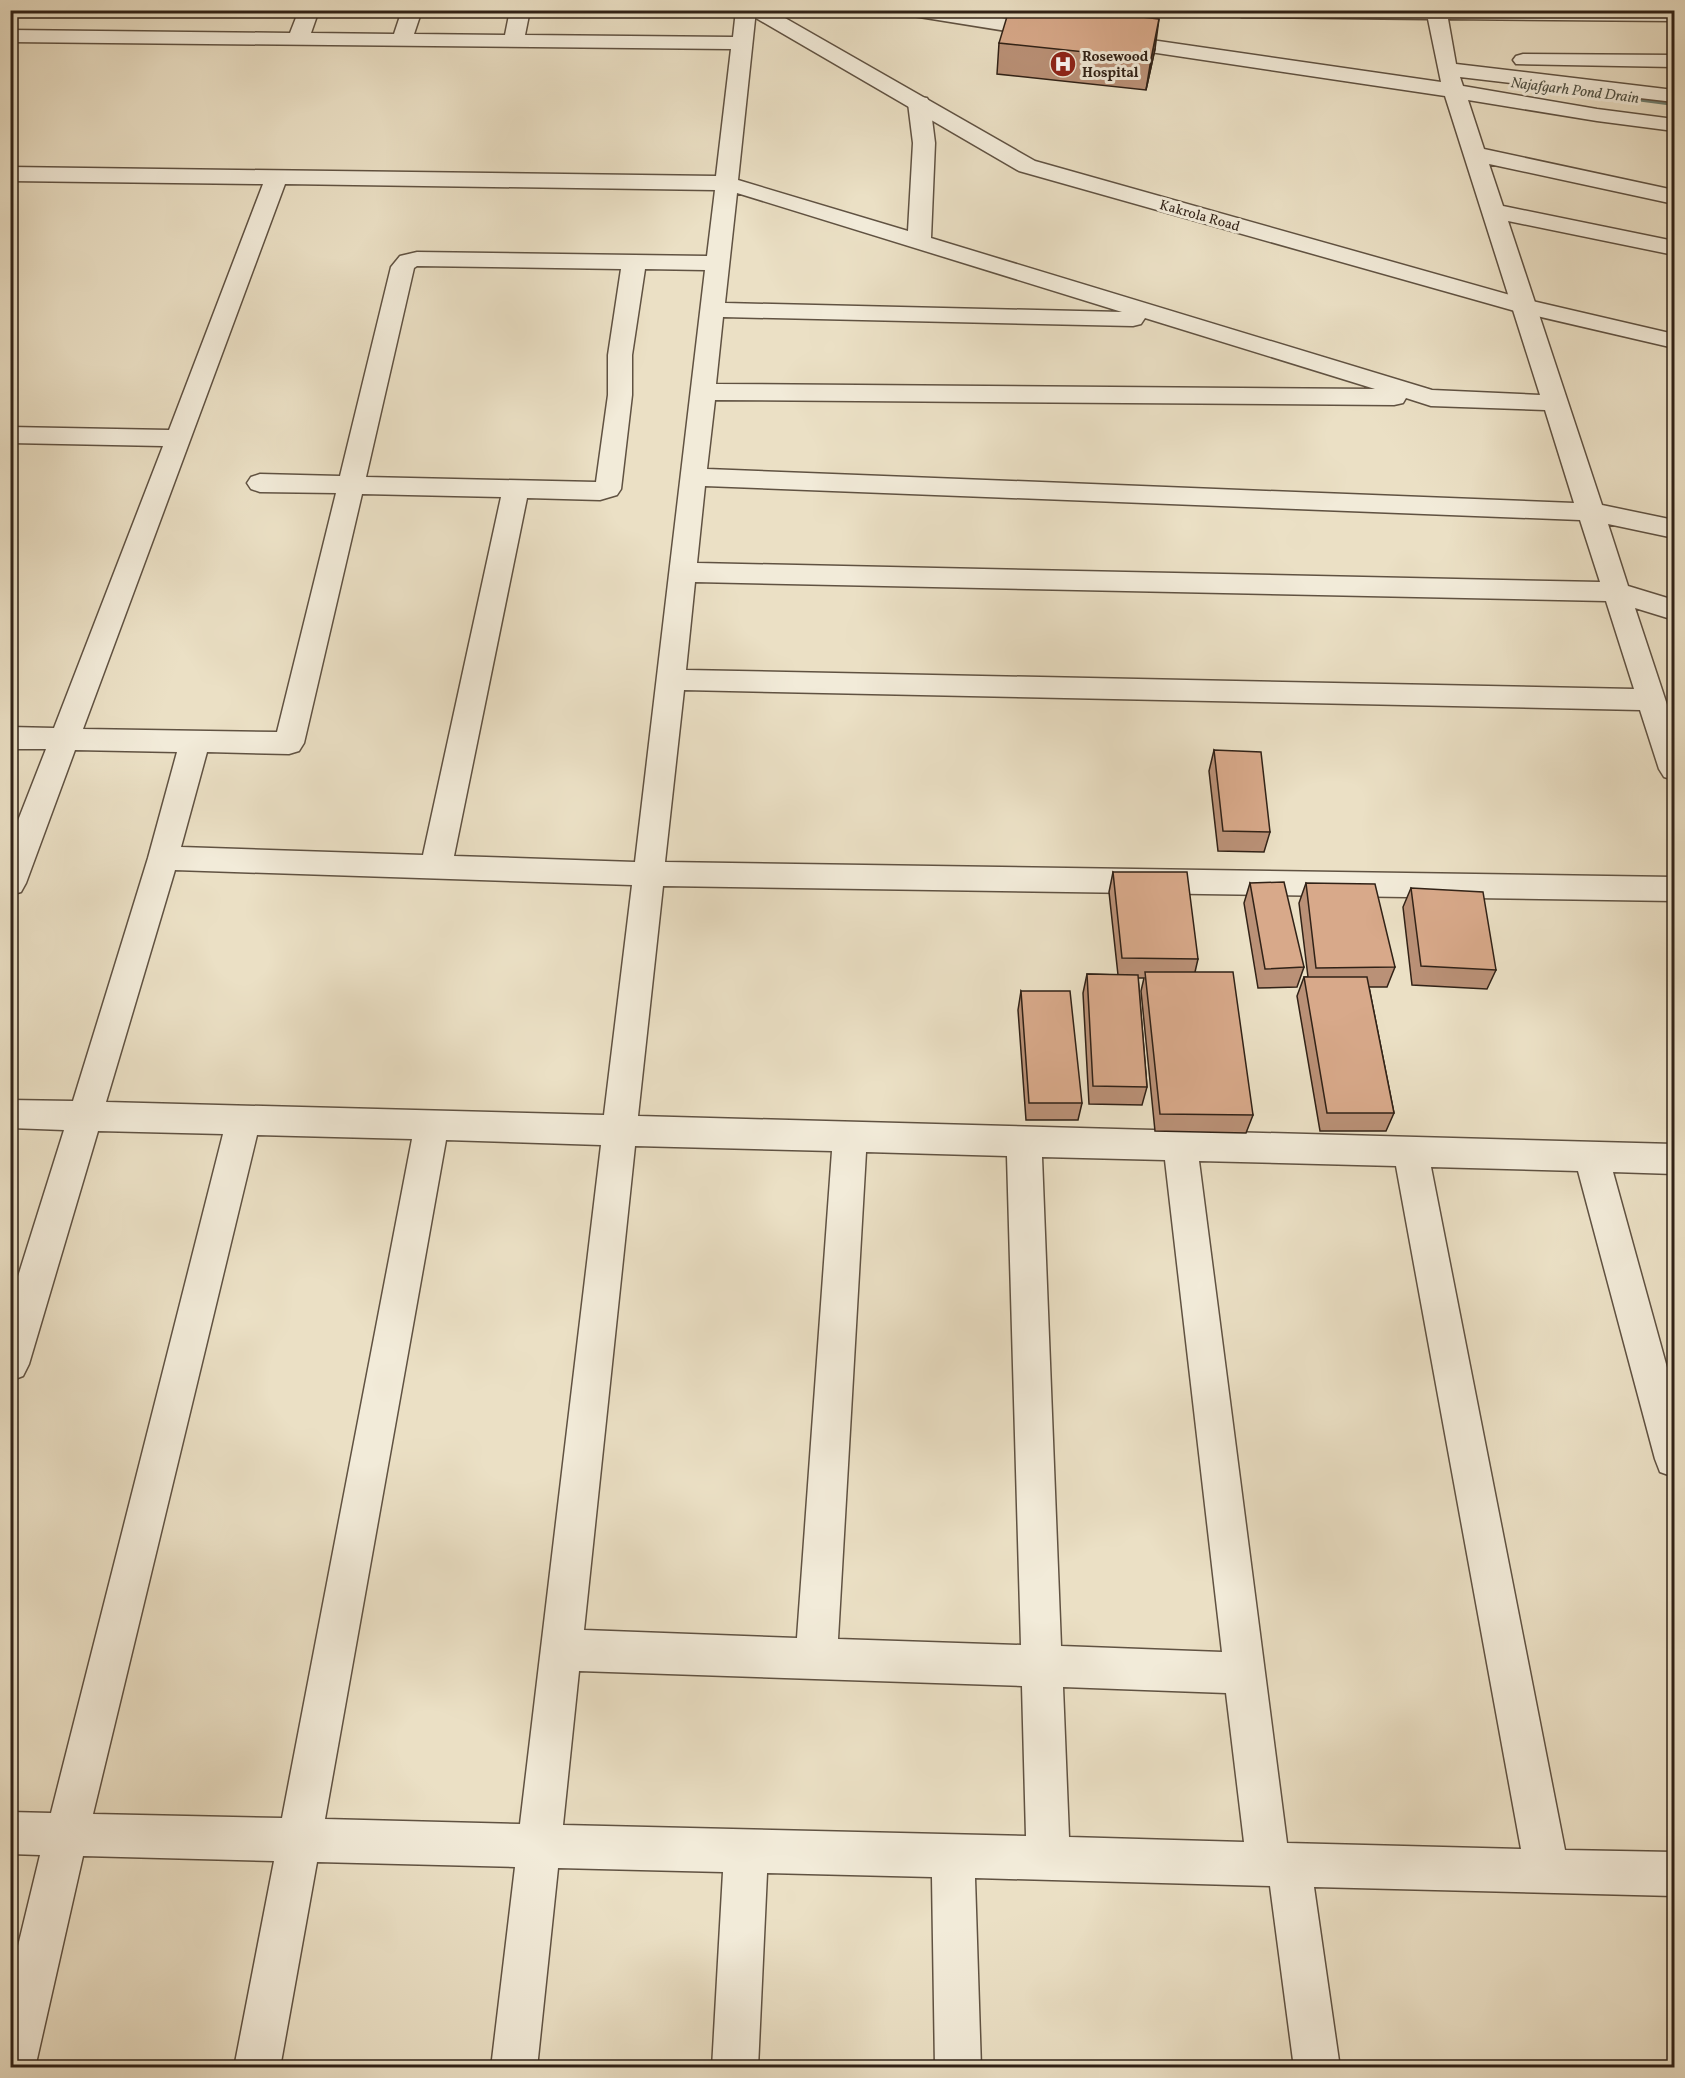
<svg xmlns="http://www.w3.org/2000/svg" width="1685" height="2078" viewBox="0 0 1685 2078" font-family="Vollkorn,serif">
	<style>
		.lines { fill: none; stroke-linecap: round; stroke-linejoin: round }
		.stream { fill: #6f8072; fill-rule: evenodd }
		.minor-casing { stroke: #605242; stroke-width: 3 }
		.tertiary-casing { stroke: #605242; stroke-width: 3 }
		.minor { fill: #f2ebd9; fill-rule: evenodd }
		.tertiary { fill: #f2ebd9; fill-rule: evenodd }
		.wall { fill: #ba9177; stroke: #312217; stroke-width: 1.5 }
		.shaded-wall { fill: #977661; stroke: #312217; stroke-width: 1.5 }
		.building { fill: #d8a98a; stroke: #312217; stroke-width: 1.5 }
		.labels { text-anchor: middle; stroke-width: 6; stroke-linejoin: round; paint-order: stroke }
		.far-poi-label { font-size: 14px; font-weight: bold; fill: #312217; stroke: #f2ebd9; text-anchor: start }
		.far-street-label { font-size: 14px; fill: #312217; stroke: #f2ebd9 }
		.far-water-label { font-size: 15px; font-style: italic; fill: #505144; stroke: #f2ebd9 }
	</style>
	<rect width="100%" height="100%" fill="#ebe0c5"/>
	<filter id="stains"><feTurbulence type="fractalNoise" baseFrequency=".00333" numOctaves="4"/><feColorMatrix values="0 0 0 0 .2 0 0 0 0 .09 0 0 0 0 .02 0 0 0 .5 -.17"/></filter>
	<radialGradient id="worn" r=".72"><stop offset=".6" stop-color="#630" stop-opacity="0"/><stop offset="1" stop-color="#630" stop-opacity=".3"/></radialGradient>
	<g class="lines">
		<polygon class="stream" points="1586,89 1674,100 1674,106 1582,94 1581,92"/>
		<defs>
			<g id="minor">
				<path d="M 299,10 L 319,10 L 311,33 L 394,34 L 402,10 L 422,10 L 414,34 L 505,35 L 510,10 L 530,10 L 525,35 L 733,37 L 736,10 L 756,10 L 738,180 L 908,231 L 913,143 L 908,103 L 911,98 L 919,97 L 927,98 L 930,103 L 935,143 L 931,238 L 1432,390 L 1540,395 L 1445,96 L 1110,46 L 1103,44 L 1100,40 L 1103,36 L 1110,34 L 1441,82 L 1428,19 L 1242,17 L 1235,15 L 1232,11 L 1674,10 L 1674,21 L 1448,19 L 1456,64 L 1674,90 L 1674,102 L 1460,77 L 1463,86 L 1597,109 L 1674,119 L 1674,131 L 1597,121 L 1468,100 L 1484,149 L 1674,190 L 1674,204 L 1489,164 L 1503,206 L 1674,241 L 1674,255 L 1508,221 L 1602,505 L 1674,520 L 1674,538 L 1608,524 L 1628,586 L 1674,600 L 1674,620 L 1635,608 L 1674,726 L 1674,780 L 1664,777 L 1659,769 L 1640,710 L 684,690 L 665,862 L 1674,877 L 1674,901 L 663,886 L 638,1116 L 1674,1144 L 1674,1174 L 1613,1172 L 1674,1393 L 1674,1477 L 1660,1472 L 1655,1459 L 1578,1171 L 1431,1167 L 1565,1850 L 1674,1852 L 1674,1896 L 1314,1887 L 1340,2068 L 1294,2068 L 1270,1886 L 975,1878 L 981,2068 L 935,2068 L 932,1877 L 767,1873 L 758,2068 L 712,2068 L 723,1872 L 558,1868 L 537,2068 L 491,2068 L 515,1867 L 317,1862 L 280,2068 L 234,2068 L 274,1861 L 83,1856 L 35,2068 L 10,2068 L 10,1979 L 40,1855 L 10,1854 L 10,1812 L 51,1813 L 223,1134 L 98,1131 L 29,1364 L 23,1376 L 10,1381 L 10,1302 L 64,1130 L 10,1128 L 10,1100 L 73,1101 L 148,858 L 177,752 L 75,750 L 26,883 L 21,892 L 10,895 L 10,841 L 46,749 L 10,749 L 10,727 L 54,728 L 163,446 L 10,443 L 10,427 L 169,430 L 263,184 L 10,181 L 10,167 L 716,176 L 731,49 L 10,42 L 10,30 L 290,33 ZM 285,184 L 715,190 L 707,256 L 417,252 L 400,256 L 391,267 L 340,476 L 260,474 L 251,477 L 247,483 L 251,489 L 260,492 L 336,493 L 277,732 L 83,729 ZM 737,193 L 1122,312 L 725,303 ZM 417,266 L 621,269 L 608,355 L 608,395 L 596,482 L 366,477 L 414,268 ZM 645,269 L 705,270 L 635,862 L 454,856 L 527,498 L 600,500 L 617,495 L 621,489 L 632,395 L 632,355 ZM 723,317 L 1133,326 L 1141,324 L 1145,318 L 1375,389 L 716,384 ZM 1406,398 L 1431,406 L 1545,410 L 1574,503 L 707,469 L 715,400 L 1394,405 L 1403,403 ZM 705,486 L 1580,520 L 1600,582 L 697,563 ZM 362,494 L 501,497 L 423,855 L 181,847 L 207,752 L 289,754 L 299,751 L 304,743 ZM 695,582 L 1606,601 L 1634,689 L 686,670 ZM 175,870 L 632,885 L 604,1115 L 106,1102 ZM 257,1135 L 412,1139 L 282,1818 L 93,1814 ZM 446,1140 L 601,1145 L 520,1824 L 325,1819 ZM 635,1146 L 832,1151 L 797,1638 L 584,1630 ZM 866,1152 L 1007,1156 L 1021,1645 L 838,1639 ZM 1042,1157 L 1165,1160 L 1222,1652 L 1061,1646 ZM 1199,1161 L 1396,1166 L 1521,1849 L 1287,1843 ZM 579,1671 L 1022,1686 L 1026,1836 L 563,1825 ZM 1063,1687 L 1226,1693 L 1244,1842 L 1069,1837 Z"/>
				<polygon points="903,10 954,10 1050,26 1057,28 1060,32 1057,36 1050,38 913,16 906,14"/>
				<polygon points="1523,54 1674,55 1674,67 1516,64 1513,60 1516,56"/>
			</g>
			<polygon id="tertiary" points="746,10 771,10 1035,161 1528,300 1674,334 1674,348 1515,311 1019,171 749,14"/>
		</defs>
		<use href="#minor" class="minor-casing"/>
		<use href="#tertiary" class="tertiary-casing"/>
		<use href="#minor" class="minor"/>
		<use href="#tertiary" class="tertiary"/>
	</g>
	<g class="wall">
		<polygon points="999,43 1155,49 1146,90 997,74"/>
		<polygon points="1214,750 1270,832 1264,852 1218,851 1209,771"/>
		<polygon points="1113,872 1198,959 1195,972 1253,1115 1246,1133 1155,1131 1141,991 1144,978 1138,978 1147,1087 1142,1105 1089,1104 1083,993 1087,974 1118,975 1109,892"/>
		<polygon points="1250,883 1304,967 1297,987 1258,988 1244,903"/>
		<polygon points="1306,883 1395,967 1387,987 1369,987 1394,1113 1386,1131 1320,1131 1297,996 1304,977 1308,977 1299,903"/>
		<polygon points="1411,888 1496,970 1487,989 1412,985 1403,907"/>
		<polygon points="1021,991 1082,1103 1078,1120 1026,1120 1018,1010"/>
	</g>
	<polygon class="shaded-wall" points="1159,19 1155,49 1146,90 1151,59"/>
	<g class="building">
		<polygon points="1009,10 1081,10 1159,19 1151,59 999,43"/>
		<polygon points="1214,750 1261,752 1270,832 1223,831"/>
		<polygon points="1113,872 1187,872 1198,959 1122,958"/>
		<polygon points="1284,882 1304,967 1265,969 1250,883"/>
		<polygon points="1306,883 1375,884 1395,967 1316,968"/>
		<polygon points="1411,888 1483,892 1496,970 1421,966"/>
		<polygon points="1145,972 1233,972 1253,1115 1160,1114"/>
		<polygon points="1087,974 1138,975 1147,1087 1093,1086"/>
		<polygon points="1304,977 1367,977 1394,1113 1327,1113"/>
		<polygon points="1021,991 1070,991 1082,1103 1029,1103"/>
	</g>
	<defs>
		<symbol id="hospital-disc" viewBox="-11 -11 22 22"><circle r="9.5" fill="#8f2418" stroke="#f2ebd9"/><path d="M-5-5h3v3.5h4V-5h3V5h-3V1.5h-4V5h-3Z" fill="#fff"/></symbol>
	</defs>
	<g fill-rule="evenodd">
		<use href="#hospital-disc" x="1048" y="49" width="30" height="30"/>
	</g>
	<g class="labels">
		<g class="far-poi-label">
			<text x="1082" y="61">Rosewood<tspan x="1082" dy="16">Hospital</tspan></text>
		</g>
		<g class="far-street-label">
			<text transform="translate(1200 215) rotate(16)" y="5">Kakrola Road</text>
		</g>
		<g class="far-water-label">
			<text transform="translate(1575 90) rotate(7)" y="5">Najafgarh Pond Drain</text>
		</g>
	</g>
	<rect width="1685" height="2078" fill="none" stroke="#ebe0c5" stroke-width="36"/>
	<rect x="12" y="12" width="1661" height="2054" fill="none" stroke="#312217" stroke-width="3"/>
	<rect x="18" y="18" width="1649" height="2042" fill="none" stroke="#312217" stroke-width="1.5"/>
	<rect width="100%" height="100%" filter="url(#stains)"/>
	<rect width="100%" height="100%" fill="url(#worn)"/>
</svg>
